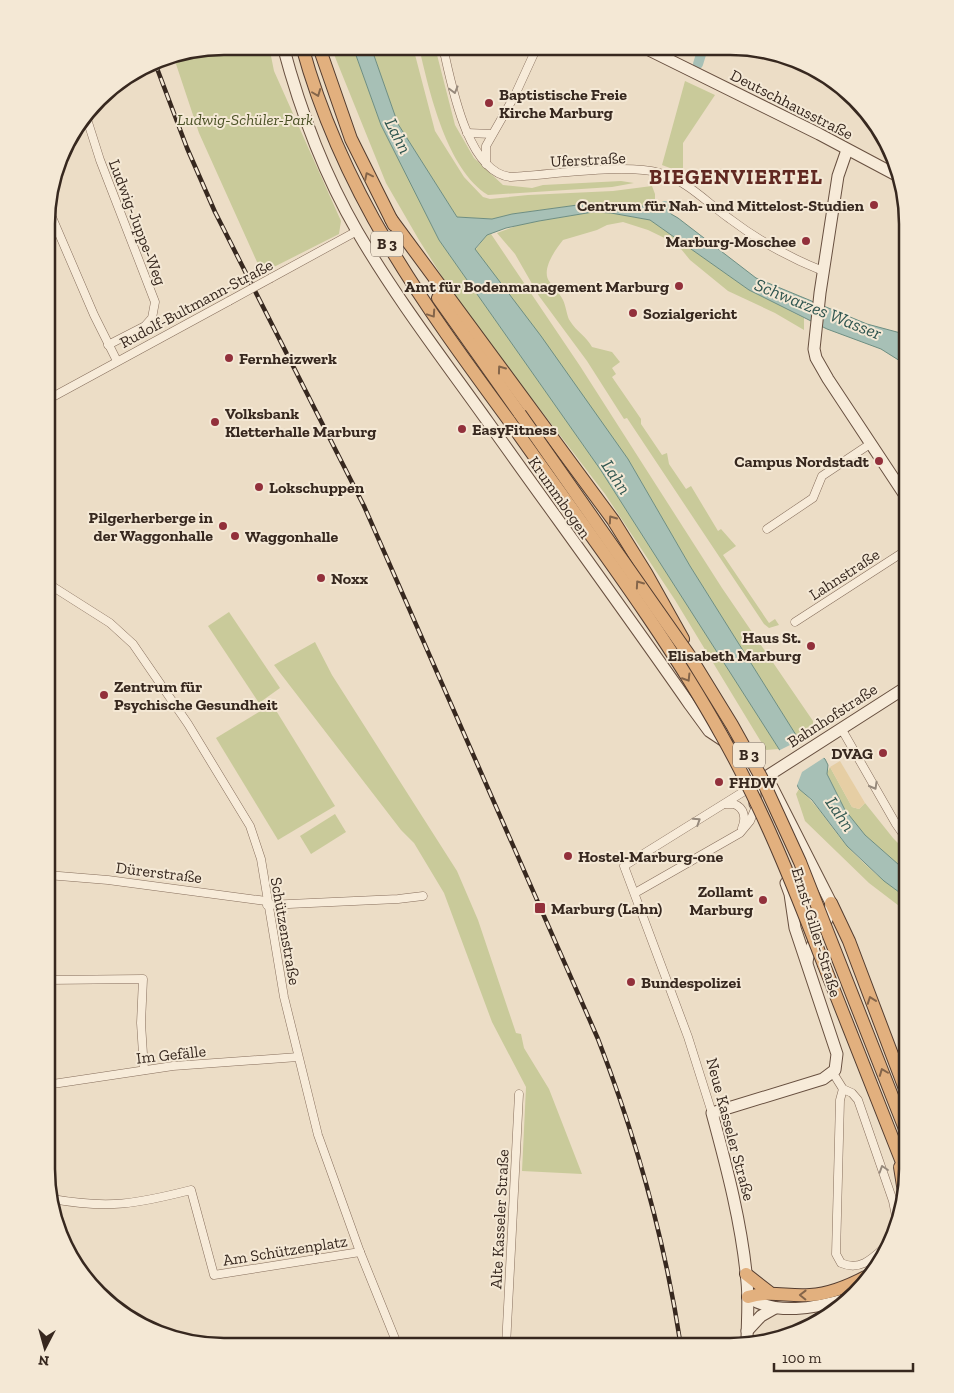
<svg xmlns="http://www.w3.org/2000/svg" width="954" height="1393" viewBox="0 0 954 1393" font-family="'Zilla Slab',serif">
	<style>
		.green { fill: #c9ca9a }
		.sand { fill: #e6cea4 }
		.water { fill: #a7c0b6; stroke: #6e8e82 }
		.pier { fill: #ecddc6 }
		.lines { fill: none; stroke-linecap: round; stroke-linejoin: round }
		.canal { stroke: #a7c0b6; stroke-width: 10 }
		.minor-casing { stroke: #866e5c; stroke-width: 9 }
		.secondary-casing { stroke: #685040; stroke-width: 13 }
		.trunk-casing { stroke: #543d30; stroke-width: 14 }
		.minor { stroke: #f7ebd9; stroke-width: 8 }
		.secondary { stroke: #f7ebd9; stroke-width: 11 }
		.trunk { stroke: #e2b07e; stroke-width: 12 }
		.rail-casing { stroke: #37281f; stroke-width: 4.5 }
		.rail { stroke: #f4e8d5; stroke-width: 2.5; stroke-dasharray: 8; stroke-linecap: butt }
		.minor-bridge-casing { stroke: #866e5c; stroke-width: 9; stroke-linecap: butt }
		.trunk-bridge-casing { stroke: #543d30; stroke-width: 14; stroke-linecap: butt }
		.minor-bridge { stroke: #f7ebd9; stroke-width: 8 }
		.trunk-bridge { stroke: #e2b07e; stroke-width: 12 }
		.oneway { stroke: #978a7c }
		.oneway2 { stroke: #84654a }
		.poi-dot { fill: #92303b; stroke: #f4e8d5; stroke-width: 2 }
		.labels { text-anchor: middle; stroke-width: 4; stroke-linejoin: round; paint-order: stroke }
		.shield { fill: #f4e8d5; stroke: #706256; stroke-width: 1 }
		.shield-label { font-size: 15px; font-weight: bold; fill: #37281f }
		.poi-label { font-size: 16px; font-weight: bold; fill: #37281f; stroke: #f4e8d5; text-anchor: start }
		.street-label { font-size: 16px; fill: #37281f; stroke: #f4e8d5 }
		.park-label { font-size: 16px; font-style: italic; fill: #4c5227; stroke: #f4e8d5 }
		.water-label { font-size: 18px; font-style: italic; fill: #305650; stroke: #f4e8d5 }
		.district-label { font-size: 21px; font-weight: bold; letter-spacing: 1px; fill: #612821; stroke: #f4e8d5 }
		.rim { fill: none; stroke: #37281f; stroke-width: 2.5 }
	</style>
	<rect width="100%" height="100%" fill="#ecddc6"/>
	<g class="green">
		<polygon points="224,46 269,46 274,71 341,221 339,234 262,273 199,133 173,55"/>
		<polygon points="331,47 353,47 381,125 439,240 600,469 779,749 766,750 675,600 605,494 460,305 419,240 386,183"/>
		<polygon points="371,47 413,47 435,131 464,177 483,197 490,199 528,195 613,191 652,186 655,194 655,206 592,203 512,214 492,219 457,217 398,124"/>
		<path d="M 419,47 L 435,47 L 455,125 L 474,158 L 503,185 L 532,188 L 543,185 L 621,181 L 634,183 L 612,187 L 488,195 C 447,170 429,91 419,47 Z"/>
		<polygon points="685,81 715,95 683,143 683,173 662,165"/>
		<path d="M 593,212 L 611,213 L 650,220 L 749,290 L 804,318 L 804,330 L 775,313 L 728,291 L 690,260 L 677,244 L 648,230 L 623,222 L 607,225 L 597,230 L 563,240 C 556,249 541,269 549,281 C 554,288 559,292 563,300 C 566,306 567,317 570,321 C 576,331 587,337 592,347 L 612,352 L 620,362 L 612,368 L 616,374 L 612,377 L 641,419 L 641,424 L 662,455 L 667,453 L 669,464 L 686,489 L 691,486 L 718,531 L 721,529 L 736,546 L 723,555 L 769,623 L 775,619 L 779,625 L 769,628 L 764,624 L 627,418 L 624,419 L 587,361 L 539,296 L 515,254 L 497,233 L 521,224 Z"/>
		<path d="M 491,234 L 580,366 L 722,588 L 813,721 L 813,727 C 808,733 805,736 796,735 L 690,566 L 628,459 L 475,250 L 487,235 Z"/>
		<polygon points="229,612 280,688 259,703 208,626"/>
		<polygon points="315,642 332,675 457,871 478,920 516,1033 521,1034 524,1048 549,1089 582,1174 522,1171 526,1087 492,1022 444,893 414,843 401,830 274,665"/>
		<polygon points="272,704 335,806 278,840 216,738"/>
		<polygon points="830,767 852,807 859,809 865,803 893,838 907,852 907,872 865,835 845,810 827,773"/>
		<path d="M 799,789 C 818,805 830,826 846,845 C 864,865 886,883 907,898 L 907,912 L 869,883 L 805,821 L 796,794 Z"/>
		<polygon points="335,814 346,832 311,854 300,836"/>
	</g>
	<polygon class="sand" points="840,761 865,803 859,809 852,807 830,767"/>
	<polygon class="water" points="353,47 371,47 398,124 457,217 492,219 512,214 592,203 659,207 678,218 756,278 867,324 908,335 908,348 903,349 908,352 908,366 881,349 827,329 749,290 650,220 611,213 593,212 539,221 506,228 487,235 475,249 541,336 628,459 690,566 796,735 825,759 828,765 827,774 845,810 865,835 907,872 907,898 884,881 847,846 812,800 799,789 779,749 600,469 439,240 381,125"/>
	<polygon class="pier" points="804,738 825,757 802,772 796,788 778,751"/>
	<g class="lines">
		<g class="canal">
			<polyline points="698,64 703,48"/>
			<polyline points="665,206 666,216"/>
		</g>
		<defs>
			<g id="minor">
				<path d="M 443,47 C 451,82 467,173 511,177 C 551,175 624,163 660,173 C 688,181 707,203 730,219 C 759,241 790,258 823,271"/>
				<polyline points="86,116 100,160 155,302 152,318 145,326 108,345"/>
				<polyline points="467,133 492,134"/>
				<polyline points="486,164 486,146 515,95 537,47"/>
				<polyline points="48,208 94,315 117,361"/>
				<polyline points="271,278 357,231"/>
				<polyline points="47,400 229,301"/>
				<polyline points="767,529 813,498 822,476 870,444"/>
				<polyline points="47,583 110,623 133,644 188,724 250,826 261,859 284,997 318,1135 360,1252 398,1346"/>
				<polyline points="795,622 908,549"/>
				<polyline points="841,728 896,824 907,840"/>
				<path d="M 725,804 L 734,804 C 745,808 746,819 742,828"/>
				<polyline points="47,875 108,880 266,901"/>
				<polyline points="635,893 740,833 750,821 755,809"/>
				<polyline points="267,905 398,899 423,896"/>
				<polyline points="47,980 143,979 141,1023 144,1070"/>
				<polyline points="833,1073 843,1089 852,1093 858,1100 893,1201 896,1216"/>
				<polyline points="46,1085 173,1066 298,1057"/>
				<path d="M 843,1089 L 840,1100 L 836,1254 L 841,1263 C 859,1271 871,1260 884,1248"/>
				<polyline points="712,1113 688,1037 624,866 751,787"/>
				<path d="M 52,1199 C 109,1209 136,1204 191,1190 L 214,1275 L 360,1252"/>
				<polyline points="506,1346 519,1094"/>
			</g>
			<g id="secondary">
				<path d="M 283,46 C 300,110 324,174 357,231 C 396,298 443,359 488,422 C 555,516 624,610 690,705 L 709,731 L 727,743"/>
				<polyline points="643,47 819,134 898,176"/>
				<polyline points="847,150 838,176 820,293 814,349 816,358 828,379 908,500"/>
				<polyline points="739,754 755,784 755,804"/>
				<polyline points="755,784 908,686"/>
				<path d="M 772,787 L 831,903 C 831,924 809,941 807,962"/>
				<path d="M 748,1297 C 776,1316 815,1308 847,1299"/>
				<polyline points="747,1331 761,1316 775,1308"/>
				<path d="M 747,1343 C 747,1323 749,1302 747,1282 C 742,1225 727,1168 712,1113 L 823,1079 L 835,1070 L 837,1054 L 795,928 L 790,894 L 786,883"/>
			</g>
			<g id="trunk">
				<path d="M 302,46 C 342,193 422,302 510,422"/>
				<polyline points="319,47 351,139 394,225"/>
				<polyline points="391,219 613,520 646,573 683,639"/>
				<polyline points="438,298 520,414"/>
				<polyline points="831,903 849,941 907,1094"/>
				<polyline points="824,965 907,1175"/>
				<polyline points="900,1167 904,1192"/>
				<polyline points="746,1274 769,1292"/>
				<path d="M 748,1297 C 770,1290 788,1297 810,1295 C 832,1294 855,1283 873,1273"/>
				<polyline points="847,1299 850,1298"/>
			</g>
		</defs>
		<use href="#minor" class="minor-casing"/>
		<use href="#secondary" class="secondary-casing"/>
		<use href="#trunk" class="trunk-casing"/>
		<use href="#minor" class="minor"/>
		<use href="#secondary" class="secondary"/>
		<use href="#trunk" class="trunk"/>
		<defs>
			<path id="rail" d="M 155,63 L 187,148 L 215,212 L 364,506 L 598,1039 C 637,1140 665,1240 681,1347"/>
		</defs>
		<use href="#rail" class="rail-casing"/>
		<use href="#rail" class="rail"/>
		<defs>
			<polyline id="minor-bridge" points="229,301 271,278"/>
			<g id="trunk-bridge">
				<polyline points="520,414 689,655 732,725 761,777 800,862 907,1134"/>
				<path d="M 510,422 C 582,525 661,626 722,736 C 763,809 794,887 824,965"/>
			</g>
		</defs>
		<use href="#minor-bridge" class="minor-bridge-casing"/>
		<use href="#trunk-bridge" class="trunk-bridge-casing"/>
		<use href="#minor-bridge" class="minor-bridge"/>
		<use href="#trunk-bridge" class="trunk-bridge"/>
	</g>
	<defs><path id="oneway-chevron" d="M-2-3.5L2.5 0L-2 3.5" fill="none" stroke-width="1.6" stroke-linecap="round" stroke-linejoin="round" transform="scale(1.25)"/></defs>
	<g class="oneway">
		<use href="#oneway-chevron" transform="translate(454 90) rotate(75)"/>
		<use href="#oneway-chevron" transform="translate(874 786) rotate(60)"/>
		<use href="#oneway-chevron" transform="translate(697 821) rotate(-33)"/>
		<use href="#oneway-chevron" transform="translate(883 1169) rotate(-108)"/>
	</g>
	<g class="oneway2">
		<use href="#oneway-chevron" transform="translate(317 93) rotate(69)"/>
		<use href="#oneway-chevron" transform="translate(368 176) rotate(-116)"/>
		<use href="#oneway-chevron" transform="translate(432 314) rotate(56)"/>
		<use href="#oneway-chevron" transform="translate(501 369) rotate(-126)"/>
		<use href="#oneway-chevron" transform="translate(612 519) rotate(-125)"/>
		<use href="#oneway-chevron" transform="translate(639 584) rotate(-125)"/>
		<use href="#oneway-chevron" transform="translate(687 678) rotate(58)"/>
		<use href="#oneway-chevron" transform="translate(871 1000) rotate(-110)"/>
		<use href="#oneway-chevron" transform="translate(883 1072) rotate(-111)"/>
		<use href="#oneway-chevron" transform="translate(803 1295) rotate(-179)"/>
	</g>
	<g class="poi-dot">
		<circle cx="489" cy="103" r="5"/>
		<circle cx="874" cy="205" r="5"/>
		<circle cx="806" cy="241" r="5"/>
		<circle cx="679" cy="286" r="5"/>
		<circle cx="633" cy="313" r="5"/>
		<circle cx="229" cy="358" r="5"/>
		<circle cx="215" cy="422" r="5"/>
		<circle cx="462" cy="429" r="5"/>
		<circle cx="879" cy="461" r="5"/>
		<circle cx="259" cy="487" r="5"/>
		<circle cx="223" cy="526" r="5"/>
		<circle cx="235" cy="536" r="5"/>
		<circle cx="321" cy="578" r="5"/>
		<circle cx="811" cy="646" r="5"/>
		<circle cx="104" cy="695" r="5"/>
		<circle cx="883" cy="753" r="5"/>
		<circle cx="719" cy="782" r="5"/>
		<circle cx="568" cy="856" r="5"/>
		<circle cx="763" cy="900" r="5"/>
		<rect x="534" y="902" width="12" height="12" rx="2.5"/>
		<circle cx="631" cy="982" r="5"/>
	</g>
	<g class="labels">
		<g class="shield">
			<rect x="371" y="231.5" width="32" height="25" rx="4"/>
			<rect x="733" y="742.5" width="32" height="25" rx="4"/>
		</g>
		<g class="shield-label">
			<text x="387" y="249">B 3</text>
			<text x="749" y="760">B 3</text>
		</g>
		<g class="poi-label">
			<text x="499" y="100">Baptistische Freie<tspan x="499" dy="18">Kirche Marburg</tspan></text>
			<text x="864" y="211" text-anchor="end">Centrum für Nah- und Mittelost-Studien</text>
			<text x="796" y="247" text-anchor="end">Marburg-Moschee</text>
			<text x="669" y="292" text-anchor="end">Amt für Bodenmanagement Marburg</text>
			<text x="643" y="319">Sozialgericht</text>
			<text x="239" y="364">Fernheizwerk</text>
			<text x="225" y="419">Volksbank<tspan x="225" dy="18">Kletterhalle Marburg</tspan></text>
			<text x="472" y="435">EasyFitness</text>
			<text x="869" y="467" text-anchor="end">Campus Nordstadt</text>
			<text x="269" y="493">Lokschuppen</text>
			<text x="213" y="523" text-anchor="end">Pilgerherberge in<tspan x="213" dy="18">der Waggonhalle</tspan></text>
			<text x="245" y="542">Waggonhalle</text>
			<text x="331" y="584">Noxx</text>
			<text x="801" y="643" text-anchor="end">Haus St.<tspan x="801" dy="18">Elisabeth Marburg</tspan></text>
			<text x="114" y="692">Zentrum für<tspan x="114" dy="18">Psychische Gesundheit</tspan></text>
			<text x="873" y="759" text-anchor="end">DVAG</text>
			<text x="729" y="788">FHDW</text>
			<text x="578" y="862">Hostel-Marburg-one</text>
			<text x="753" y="897" text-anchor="end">Zollamt<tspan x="753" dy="18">Marburg</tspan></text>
			<text x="551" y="914">Marburg (Lahn)</text>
			<text x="641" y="988">Bundespolizei</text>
		</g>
		<g class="street-label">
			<text transform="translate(792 104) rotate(27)" y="6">Deutschhausstraße</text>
			<text transform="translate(588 159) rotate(-3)" y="6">Uferstraße</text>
			<text transform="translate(138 222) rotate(69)" y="6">Ludwig-Juppe-Weg</text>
			<text transform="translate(196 303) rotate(-28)" y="6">Rudolf-Bultmann-Straße</text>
			<text transform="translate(560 497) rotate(55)" y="6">Krummbogen</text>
			<text transform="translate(844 574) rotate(-33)" y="6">Lahnstraße</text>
			<text transform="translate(832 715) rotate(-33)" y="6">Bahnhofstraße</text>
			<text transform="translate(159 872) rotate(7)" y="6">Dürerstraße</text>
			<text transform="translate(286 931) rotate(80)" y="6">Schützenstraße</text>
			<text transform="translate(817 932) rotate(73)" y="6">Ernst-Giller-Straße</text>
			<text transform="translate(171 1054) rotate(-6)" y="6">Im Gefälle</text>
			<text transform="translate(731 1129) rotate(75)" y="6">Neue Kasseler Straße</text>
			<text transform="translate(499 1219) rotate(-87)" y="6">Alte Kasseler Straße</text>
			<text transform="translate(285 1250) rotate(-9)" y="6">Am Schützenplatz</text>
		</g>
		<g class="park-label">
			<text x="245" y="125">Ludwig-Schüler-Park</text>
		</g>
		<g class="water-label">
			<text transform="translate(398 136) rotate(63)" y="6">Lahn</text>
			<text transform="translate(818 309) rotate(22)" y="6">Schwarzes Wasser</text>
			<text transform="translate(616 477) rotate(56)" y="6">Lahn</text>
			<text transform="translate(840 814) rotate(56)" y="6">Lahn</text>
		</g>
		<g class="district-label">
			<text x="736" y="184">BIEGENVIERTEL</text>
		</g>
	</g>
	<path d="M0 0H954V1393H0ZM224 55H730A169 169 0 0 1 899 224V1169A169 169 0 0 1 730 1338H224A169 169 0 0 1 55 1169V224A169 169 0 0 1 224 55Z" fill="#f4e8d5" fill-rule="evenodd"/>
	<path class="rim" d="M224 55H730A169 169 0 0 1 899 224V1169A169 169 0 0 1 730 1338H224A169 169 0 0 1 55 1169V224A169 169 0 0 1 224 55Z"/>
	<g transform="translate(45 1348) rotate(186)" stroke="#f4e8d5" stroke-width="4" paint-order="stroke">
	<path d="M0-4L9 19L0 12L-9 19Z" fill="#37281f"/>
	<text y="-8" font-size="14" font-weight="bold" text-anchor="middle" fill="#37281f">N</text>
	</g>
	<path d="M774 1363v8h139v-8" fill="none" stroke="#37281f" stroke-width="2.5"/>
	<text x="782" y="1363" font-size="15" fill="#37281f" stroke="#f4e8d5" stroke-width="4" paint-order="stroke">100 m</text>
</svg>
